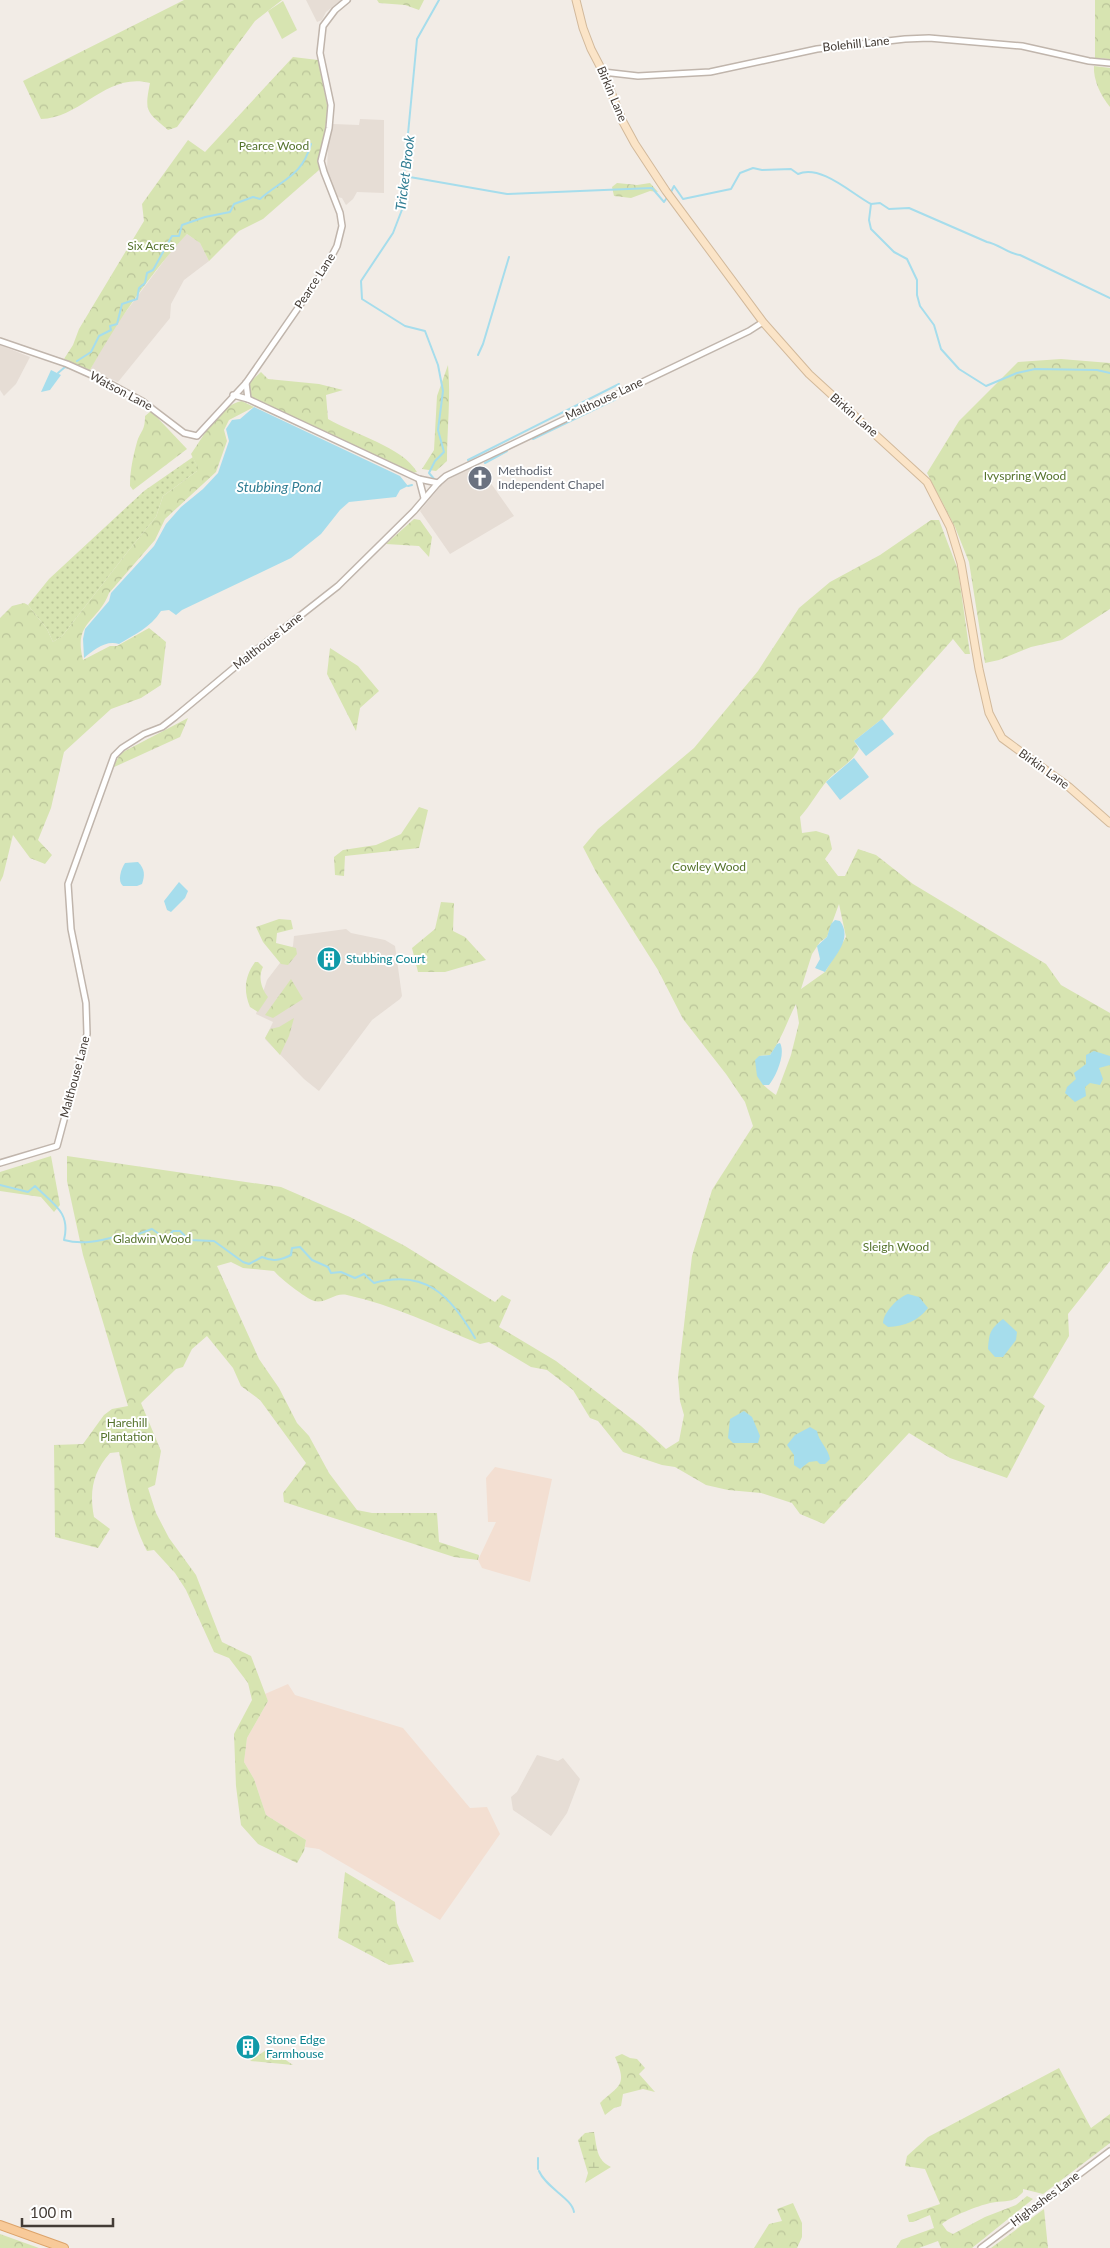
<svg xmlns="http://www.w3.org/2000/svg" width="1110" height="2248" viewBox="0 0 1110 2248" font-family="Lato,sans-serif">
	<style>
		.residential { fill: #e6ddd5 }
		.commercial { fill: #f3dfd2 }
		.grass { fill: url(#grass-dots) }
		.forest { fill: url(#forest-crowns); fill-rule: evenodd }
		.wetland { fill: url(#wetland-marsh) }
		.park { fill: #d7e4b1 }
		.water { fill: #a6ddec }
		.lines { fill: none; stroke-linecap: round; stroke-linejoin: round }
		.stream { stroke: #a6ddec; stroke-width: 2 }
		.street-casing { stroke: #c0b5ac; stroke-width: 8 }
		.secondary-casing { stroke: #d2b99b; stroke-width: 9 }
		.primary-casing { stroke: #dca36a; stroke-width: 10 }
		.street { stroke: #fff; stroke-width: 5 }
		.secondary { stroke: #fbe4c7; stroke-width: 7 }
		.primary { stroke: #f8ca99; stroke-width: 8 }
		.labels { text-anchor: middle; stroke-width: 4; stroke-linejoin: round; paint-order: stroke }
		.street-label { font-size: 12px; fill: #443c36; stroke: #fff }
		.park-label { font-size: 12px; fill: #55732d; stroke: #fff }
		.worship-label { font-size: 12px; fill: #5b616d; stroke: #fff; text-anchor: start }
		.culture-label { font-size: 12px; fill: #0d838f; stroke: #fff; text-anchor: start }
		.water-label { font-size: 14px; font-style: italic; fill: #307d93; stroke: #fff }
	</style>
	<defs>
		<pattern id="grass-dots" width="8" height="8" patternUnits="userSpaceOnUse" patternTransform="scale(1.25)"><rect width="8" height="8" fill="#d7e4b1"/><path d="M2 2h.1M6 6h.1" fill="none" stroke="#bac499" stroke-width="1.8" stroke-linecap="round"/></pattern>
		<pattern id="forest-crowns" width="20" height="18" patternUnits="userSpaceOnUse" patternTransform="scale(1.25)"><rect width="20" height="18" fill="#d7e4b1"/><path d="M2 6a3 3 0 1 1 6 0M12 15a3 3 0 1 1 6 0" fill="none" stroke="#bac499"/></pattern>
		<pattern id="wetland-marsh" width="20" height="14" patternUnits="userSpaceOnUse" patternTransform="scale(1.25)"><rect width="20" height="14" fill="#d7e4b1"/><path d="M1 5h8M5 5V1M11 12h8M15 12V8" fill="none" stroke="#bac499"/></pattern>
	</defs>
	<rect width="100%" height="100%" fill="#f2ece6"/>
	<g class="residential">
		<polygon points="306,0 341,0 326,12 322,20 317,22"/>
		<polygon points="360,119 384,120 384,193 357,192 353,199 346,205 342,198 337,197 327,169 328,145 333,124 359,125"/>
		<polygon points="187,234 200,243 209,261 184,280 171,304 170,318 118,382 90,370 110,333 172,250"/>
		<polygon points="0,345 30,357 16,384 4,396 0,390"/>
		<polygon points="472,466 481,486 490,482 514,516 450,554 420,511 443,483 454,475"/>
		<polygon points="346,929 351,933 385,940 395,946 402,996 400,999 372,1020 319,1091 304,1079 265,1039 273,1022 256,1014 267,980 293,946 294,936"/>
		<polygon points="537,1755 558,1761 563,1758 580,1779 567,1813 551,1836 513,1810 511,1797 517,1792"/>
	</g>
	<g class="commercial">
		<polygon points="495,1467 552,1479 530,1582 482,1568 478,1560 496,1522 488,1522 486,1478"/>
		<polygon points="288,1684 295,1695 403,1728 470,1808 487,1807 500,1834 440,1920 319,1849 305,1847 306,1840 266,1815 254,1779 244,1762 247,1738 268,1701 265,1694"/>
	</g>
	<polygon class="grass" points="193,457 197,466 197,471 163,496 156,517 129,550 63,635 53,642 47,629 28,605 49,579 144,491"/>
	<g class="forest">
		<path d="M 184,0 L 282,0 L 255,21 L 177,127 L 168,130 C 147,112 144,112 150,83 C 106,72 82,118 41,119 L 23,81 Z"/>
		<polygon points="377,0 424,0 419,10 405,5 379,3"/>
		<polygon points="1095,0 1110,0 1110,59 1095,58"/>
		<path d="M 293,57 L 318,60 L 328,109 L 319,170 L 263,219 L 239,231 L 209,261 L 200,243 L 187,234 C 149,275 117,322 90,370 L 64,359 L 73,345 L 79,329 L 144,221 L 142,204 L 188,140 L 205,152 Z"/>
		<path d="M 1094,66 L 1110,68 L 1110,107 C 1101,96 1093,80 1094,66 Z"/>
		<polygon points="617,183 637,185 650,183 658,192 650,191 631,198 614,196 612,187"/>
		<polygon points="1061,359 1110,363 1110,609 1062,640 1031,647 999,660 985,663 969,562 955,527 927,473 959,421 1018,362"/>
		<path d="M 448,365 C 451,397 447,429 447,461 L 436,471 L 422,469 L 434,450 L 437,396 Z"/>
		<path d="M 261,372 L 268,379 L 319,384 L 343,390 L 326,395 L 328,419 C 353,434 403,447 417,472 L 412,473 L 252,398 L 248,384 Z"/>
		<path d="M 242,401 L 254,407 L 229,420 L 224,430 L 227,441 L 216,472 L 165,519 L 155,540 L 109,593 C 98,623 73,621 83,660 L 110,646 L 117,646 L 149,628 L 166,642 L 161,685 L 141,698 L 111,709 L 64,752 L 51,808 L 38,840 L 52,855 L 45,864 L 30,858 L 13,835 L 3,876 L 0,882 L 0,618 L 12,606 L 24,603 L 28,605 L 47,629 L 53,642 L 63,635 L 129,550 L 156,517 L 163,496 L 197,471 L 197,466 L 191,454 C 204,436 219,405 242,401 Z"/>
		<path d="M 151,411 L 187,449 L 133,490 L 130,486 C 130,470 133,457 137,442 C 141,430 145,431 145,416 Z"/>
		<polygon points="414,519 420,520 432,537 429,557 419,546 386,544"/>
		<path d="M 931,520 L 939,520 L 958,570 L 970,654 L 965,654 L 953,639 L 882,719 L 854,741 L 859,749 C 851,764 836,770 826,782 C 817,793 810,806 800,817 L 802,833 L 816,831 L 829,835 L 832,849 L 825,859 L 838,876 L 845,876 L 858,849 L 876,855 L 913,884 L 1046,964 L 1061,985 L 1110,1013 L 1110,1261 L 1068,1314 L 1069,1336 L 1033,1397 L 1045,1406 L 1007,1478 L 950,1458 L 909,1433 L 824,1524 L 800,1514 L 792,1503 L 761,1493 L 728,1490 L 706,1485 L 675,1467 L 662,1465 L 623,1452 L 598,1421 L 590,1418 L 573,1390 L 547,1370 L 531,1367 L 489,1342 L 480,1344 C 436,1326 393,1305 347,1295 C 335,1292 326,1304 314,1301 C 304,1297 281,1279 274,1271 L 243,1268 L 231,1262 L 217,1266 L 259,1359 L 279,1388 L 297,1423 L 309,1436 L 329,1473 L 357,1510 L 372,1513 L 437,1513 L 439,1542 L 479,1555 L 478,1560 L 454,1557 L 284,1502 L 283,1493 L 306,1463 L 260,1400 L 241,1386 L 233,1368 L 207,1336 L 192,1349 L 183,1367 L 176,1369 L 141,1403 L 161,1451 L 155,1485 L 148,1488 L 156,1513 L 169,1538 L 196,1575 L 222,1642 L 251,1656 L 268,1701 L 247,1738 L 244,1762 L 254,1779 L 266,1815 L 306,1840 L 304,1851 L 297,1863 L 258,1844 L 241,1825 L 236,1786 L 234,1734 L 252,1700 L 248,1683 L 229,1658 L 214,1652 L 186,1590 L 175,1573 L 154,1550 L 147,1551 C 130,1518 127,1488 119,1452 L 110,1453 C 93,1472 89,1491 94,1517 L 110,1529 L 98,1548 L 55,1537 L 54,1445 L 83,1444 L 104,1415 L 112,1409 L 128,1406 L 83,1255 L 67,1181 L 67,1156 L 281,1187 L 350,1217 L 405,1246 L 495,1302 L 502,1295 L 511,1300 L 499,1327 L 556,1361 L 641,1426 L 666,1449 L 679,1441 L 684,1415 L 680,1401 L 678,1377 L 692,1256 L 712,1190 L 753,1126 L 745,1102 L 726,1074 L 683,1019 L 658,970 L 596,872 L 583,847 L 598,829 L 694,748 L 758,671 L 799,608 L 830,582 L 880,555 ZM 839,904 L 846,937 L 825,972 L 801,989 L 812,954 L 820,942 L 827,937 ZM 796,1004 L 799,1023 L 791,1055 L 776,1095 C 757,1081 757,1079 759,1056 L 770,1055 C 782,1039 787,1021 796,1004 Z"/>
		<polygon points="330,648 358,666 379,691 360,708 356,731 327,674"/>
		<polygon points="188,718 180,737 112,768 121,753"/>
		<polygon points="419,807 428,810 419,848 345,856 344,876 335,875 334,857 343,850 376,845 401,834"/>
		<polygon points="441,902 454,903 453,931 465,937 486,960 445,972 418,972 412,948 435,929"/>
		<polygon points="279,919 291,920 293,929 277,933 276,943 296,948 297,954 288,965 281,964 263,942 256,927"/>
		<path d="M 255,962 L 258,962 L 263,967 C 258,977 261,988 268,997 L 258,1012 L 250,1007 C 243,990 245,976 255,962 Z"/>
		<polygon points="291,979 303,999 273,1018 265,1015"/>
		<polygon points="294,1018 289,1036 280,1055 265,1038 270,1029 279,1027"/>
		<polygon points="51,1156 60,1205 54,1212 41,1197 0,1191 0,1172"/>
		<polygon points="345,1872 395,1902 397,1923 414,1962 389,1965 338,1938"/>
		<polygon points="269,2048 270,2049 293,2065 250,2061"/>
		<path d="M 622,2054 L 630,2058 L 637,2059 L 645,2068 L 639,2074 L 655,2092 L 643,2089 L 623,2094 L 621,2106 L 614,2108 L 605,2115 L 600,2103 C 619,2085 628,2086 615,2057 Z"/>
		<path d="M 1059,2068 L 1091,2128 L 1110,2114 L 1110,2143 L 1043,2194 L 1023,2189 L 1023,2192 C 1011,2205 1005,2199 990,2203 C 978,2206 951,2216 942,2224 L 947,2231 L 953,2234 L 985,2217 L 1016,2205 L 1027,2196 L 1033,2199 L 972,2248 L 941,2248 L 938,2241 L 919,2248 L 896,2248 L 901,2240 L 934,2228 L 930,2215 L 913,2222 L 909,2222 L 907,2215 L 940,2204 L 925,2169 L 905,2166 L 907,2156 L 928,2137 Z"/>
		<polygon points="793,2203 802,2223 802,2237 797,2248 754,2248 769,2224 782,2221 777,2209"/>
		<polygon points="1044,2209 1048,2248 991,2248"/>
		<polygon points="0,2234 39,2248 0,2248"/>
	</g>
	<path class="wetland" d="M 594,2132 C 597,2147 596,2160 611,2167 L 585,2183 L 588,2173 L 578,2140 L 585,2133 Z"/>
	<polygon class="park" points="283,1 297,30 282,39 268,11"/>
	<g class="water">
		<polygon points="51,370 61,375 50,390 41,392"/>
		<path d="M 254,407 L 400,476 L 408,486 L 400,490 L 396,497 L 349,502 L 340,510 L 321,534 L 291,558 L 182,610 L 176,615 L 169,610 L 161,611 C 150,628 135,634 119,644 C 105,640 94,650 84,658 L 83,639 L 85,629 L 109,601 L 111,593 L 154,546 L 166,524 L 181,507 L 203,489 L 218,473 L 229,441 L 226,429 L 232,420 L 240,419 Z"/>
		<polygon points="882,719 894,734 866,756 854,741"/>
		<polygon points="854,758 869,777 840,800 826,782"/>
		<path d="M 138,862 C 145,869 145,875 142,884 L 137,886 L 123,886 C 117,881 121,869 125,863 Z"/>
		<polygon points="179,882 188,891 185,898 171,912 167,910 164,901"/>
		<path d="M 835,920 L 840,921 C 853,939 835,955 825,972 L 815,968 L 820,959 L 817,946 L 827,937 L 831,924 Z"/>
		<path d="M 780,1043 C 786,1054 776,1076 769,1085 L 763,1085 L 757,1076 L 755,1060 L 759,1056 L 770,1055 L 777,1044 Z"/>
		<polygon points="1094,1051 1110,1056 1110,1065 1099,1068 1103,1079 1100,1085 1090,1083 1085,1087 1086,1096 1075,1102 1065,1093 1067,1087 1076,1079 1074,1073 1086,1064 1086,1055"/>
		<path d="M 908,1294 L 919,1297 L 928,1308 C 918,1321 905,1326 888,1327 L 883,1323 C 883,1313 898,1297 908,1294 Z"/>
		<path d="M 1003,1319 L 1017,1332 L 1016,1340 L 1003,1357 L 995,1357 L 988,1349 C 989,1333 990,1329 1003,1319 Z"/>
		<polygon points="744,1411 752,1417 760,1436 758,1443 733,1443 728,1438 730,1419"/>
		<path d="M 810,1427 L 817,1431 C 819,1442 828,1448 830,1459 L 825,1464 L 820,1464 L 817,1461 L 809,1462 L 800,1469 L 794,1465 L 794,1455 L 787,1445 L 795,1435 Z"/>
	</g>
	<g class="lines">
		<g class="stream">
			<polyline points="404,176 507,194 652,188 664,202 668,196"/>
			<path d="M 671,192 L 674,186 L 683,199 L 726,190 L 731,189 L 740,173 L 753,168 L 762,170 L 791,169 L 798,174 C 821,164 852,194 871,204 L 880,203 L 889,209 L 909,208 L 987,242 C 999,244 1008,254 1020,255 L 1110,298"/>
			<polyline points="871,204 869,220 871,229 894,252 907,259 917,280 917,295 920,306 934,325 941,349 959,369 986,386 1017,373 1035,369 1097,370 1110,373"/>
			<polyline points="478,355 483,344 509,257"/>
			<path d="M 77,361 L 91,352 L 99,336 L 111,330 L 110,326 L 117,324 L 122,304 L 137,299 L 139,288 L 145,283 L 147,273 L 153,270 L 172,236 L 179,236 L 182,225 L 205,217 L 230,212 L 234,204 L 253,197 L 260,199 C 283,179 302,176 311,144"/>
			<polyline points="58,373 65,367 69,368"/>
			<polyline points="533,439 616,399"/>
			<polyline points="468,460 619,384"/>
			<polyline points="485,463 507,451"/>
			<polyline points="435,480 429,473 435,461 444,452 438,430 443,391 438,365 425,331 405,326 362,299 361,281 393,233 403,207 404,176 417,39 439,0"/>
			<polyline points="408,486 412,485"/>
			<path d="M 0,1185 L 28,1192 L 35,1186 C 53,1204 71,1212 64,1240 C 82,1245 100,1241 118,1236 L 125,1239 L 152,1229 L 166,1239 L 173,1231 L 180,1231 L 189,1240 L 214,1241 L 243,1262 L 249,1264 L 262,1257 C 273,1262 281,1260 291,1255 L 292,1248 L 300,1247 L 312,1260 L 328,1267 L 331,1273 L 341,1272 L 355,1278 L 364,1274 L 374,1283 C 426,1269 451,1296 475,1338"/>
			<polyline points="538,2158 538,2169"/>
			<path d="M 539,2171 C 546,2188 572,2198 574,2212"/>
		</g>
		<defs>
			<g id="street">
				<polyline points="603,72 638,76 710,72 817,49 905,39 929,38 1022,46 1089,61 1110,63"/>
				<polyline points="0,341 67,364 105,381 142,401 184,433 197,436 246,383 325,269 337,246 342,226 340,213 324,172 321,161 329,128 331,105 320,53 323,26 335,10 347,0"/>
				<polyline points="246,383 248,399"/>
				<polyline points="233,395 248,399 419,479 438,483"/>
				<polyline points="419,479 424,498"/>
				<polyline points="0,1163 57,1146 87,1034 86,1003 71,929 68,884 114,756 122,748 144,734 162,727 175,717 241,662 338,586 414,511 438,483 446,476 749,331 763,322"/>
				<polyline points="981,2248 1110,2151"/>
			</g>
			<polyline id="secondary" points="576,0 583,28 591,49 603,72 623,122 635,144 666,191 763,322 809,374 927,482 950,527 961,563 979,669 989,713 1002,738 1069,787 1110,823"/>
			<polyline id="primary" points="0,2225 64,2248"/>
		</defs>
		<use href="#street" class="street-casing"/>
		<use href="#secondary" class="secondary-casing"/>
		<use href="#primary" class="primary-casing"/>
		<use href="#street" class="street"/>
		<use href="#secondary" class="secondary"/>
		<use href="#primary" class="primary"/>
	</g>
	<defs>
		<symbol id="church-disc" viewBox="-11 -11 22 22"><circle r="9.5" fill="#6b7280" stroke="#fff"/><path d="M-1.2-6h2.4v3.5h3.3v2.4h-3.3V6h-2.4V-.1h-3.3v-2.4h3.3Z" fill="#fff"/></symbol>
		<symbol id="building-disc" viewBox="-11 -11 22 22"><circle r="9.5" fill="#0f9aa8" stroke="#fff"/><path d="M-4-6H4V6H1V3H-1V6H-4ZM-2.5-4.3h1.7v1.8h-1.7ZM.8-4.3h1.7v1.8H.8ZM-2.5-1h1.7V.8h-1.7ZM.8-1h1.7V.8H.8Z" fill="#fff"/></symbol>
	</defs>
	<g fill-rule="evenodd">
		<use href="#church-disc" x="466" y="464" width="28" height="28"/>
		<use href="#building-disc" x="315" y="945" width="28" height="28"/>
		<use href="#building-disc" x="234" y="2033" width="28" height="28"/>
	</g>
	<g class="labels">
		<g class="street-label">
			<text transform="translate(856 44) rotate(-6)" y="4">Bolehill Lane</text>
			<text transform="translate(612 94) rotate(67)" y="4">Birkin Lane</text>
			<text transform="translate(315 281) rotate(-57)" y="4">Pearce Lane</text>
			<text transform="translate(121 391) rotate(28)" y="4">Watson Lane</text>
			<text transform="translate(604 399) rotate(-25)" y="4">Malthouse Lane</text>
			<text transform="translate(854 415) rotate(41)" y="4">Birkin Lane</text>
			<text transform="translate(268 641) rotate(-38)" y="4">Malthouse Lane</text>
			<text transform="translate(1044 769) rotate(36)" y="4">Birkin Lane</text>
			<text transform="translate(75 1077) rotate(-75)" y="4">Malthouse Lane</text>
			<text transform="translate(1045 2199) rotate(-37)" y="4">Highashes Lane</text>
		</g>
		<g class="park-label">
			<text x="274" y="150">Pearce Wood</text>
			<text x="151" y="250">Six Acres</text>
			<text x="1025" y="480">Ivyspring Wood</text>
			<text x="709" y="871">Cowley Wood</text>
			<text x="152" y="1243">Gladwin Wood</text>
			<text x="896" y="1251">Sleigh Wood</text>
			<text x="127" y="1427">Harehill<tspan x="127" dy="14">Plantation</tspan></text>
		</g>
		<g class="worship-label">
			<text x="498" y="475">Methodist<tspan x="498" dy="14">Independent Chapel</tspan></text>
		</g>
		<g class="culture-label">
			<text x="346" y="963">Stubbing Court</text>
			<text x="266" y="2044">Stone Edge<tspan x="266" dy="14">Farmhouse</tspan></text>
		</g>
		<g class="water-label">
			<text transform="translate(405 173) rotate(-83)" y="5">Tricket Brook</text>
			<text x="279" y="492">Stubbing Pond</text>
		</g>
	</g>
	<path d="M22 2218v8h91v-8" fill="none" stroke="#443c36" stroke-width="2.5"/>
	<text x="30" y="2218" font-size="15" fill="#443c36" stroke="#ffffff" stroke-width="4" paint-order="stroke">100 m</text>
</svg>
